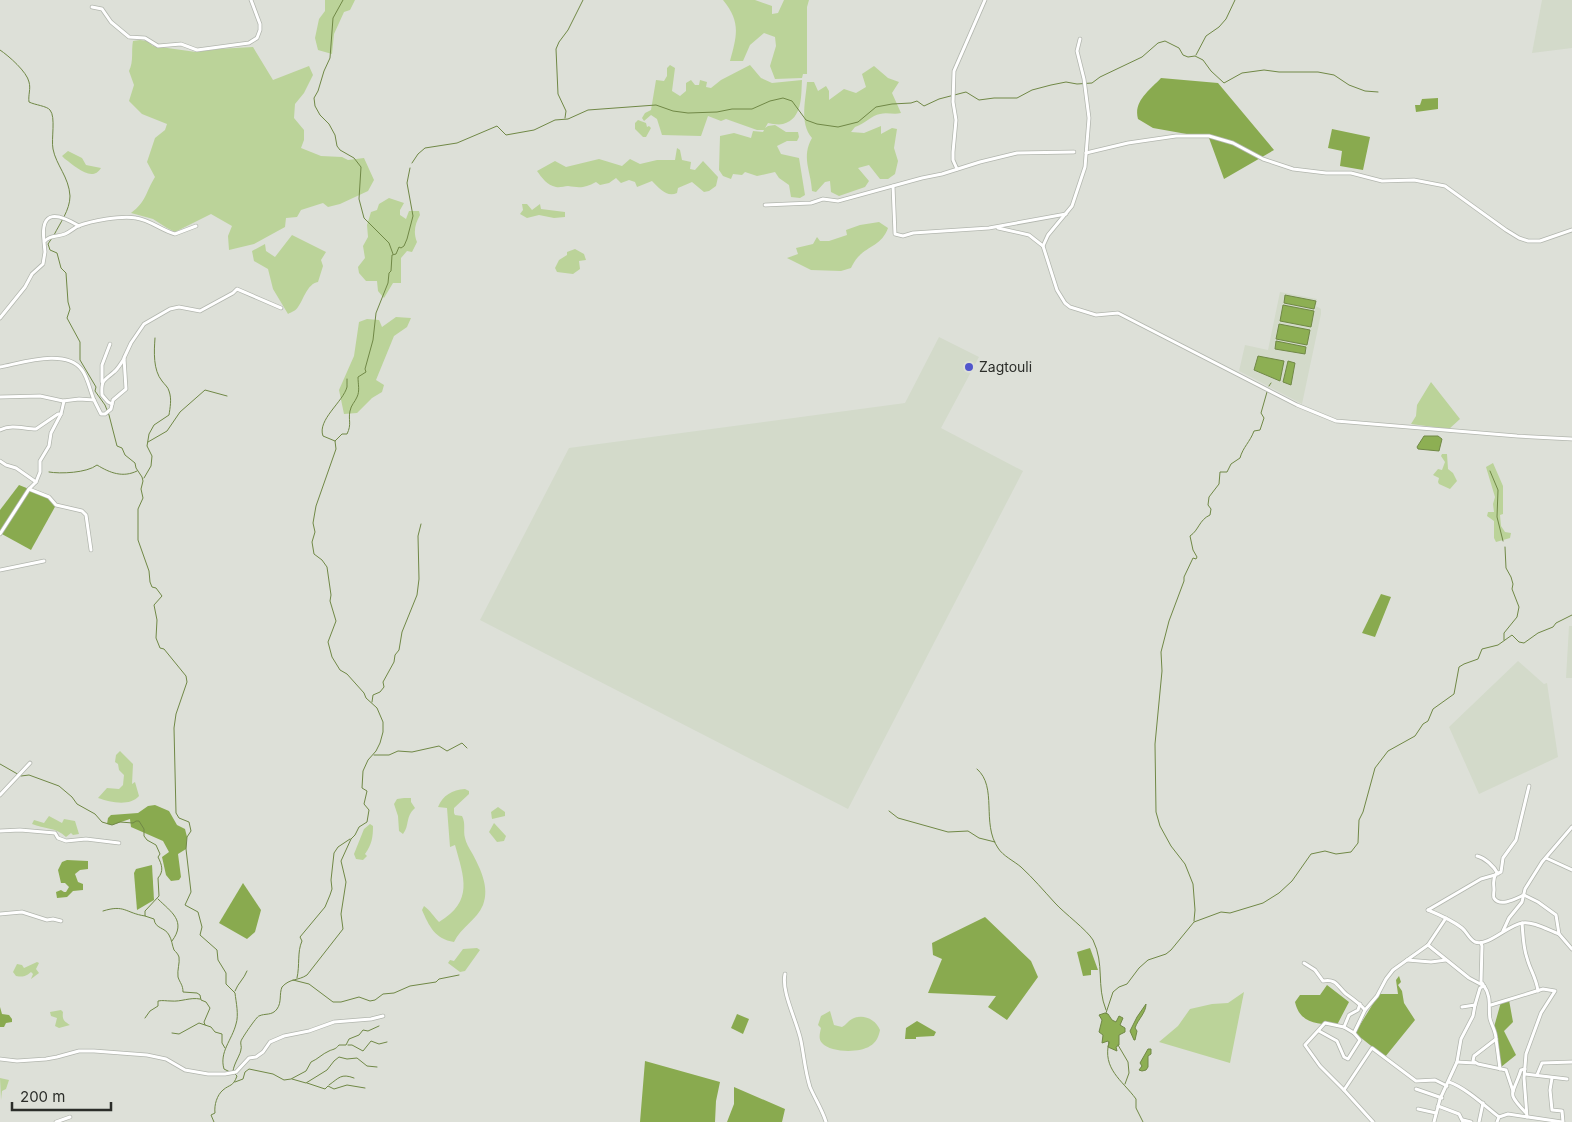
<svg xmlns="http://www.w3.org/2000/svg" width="1572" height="1122" viewBox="0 0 1572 1122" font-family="Inter,sans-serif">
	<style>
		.built { fill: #d3daca }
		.green { fill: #bbd399 }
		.forest { fill: #89aa4f }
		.water { fill: #8daf53; stroke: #708846 }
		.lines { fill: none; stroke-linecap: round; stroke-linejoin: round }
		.stream { stroke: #708846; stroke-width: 1 }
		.minor-casing { stroke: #b2b6ae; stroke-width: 4.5 }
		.minor { stroke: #fff; stroke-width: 3 }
		.poi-dot { fill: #5156cc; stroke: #dde0d8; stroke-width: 2 }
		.labels { text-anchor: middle; stroke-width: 4; stroke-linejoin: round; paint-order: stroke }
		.poi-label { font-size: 14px; fill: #2b2d29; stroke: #dde0d8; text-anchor: start }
	</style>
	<rect width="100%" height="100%" fill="#dde0d8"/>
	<g class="built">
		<polygon points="1542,0 1572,0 1572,48 1532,53"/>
		<polygon points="1280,292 1317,299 1316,306 1321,309 1321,314 1302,404 1239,371 1245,345 1268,350"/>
		<polygon points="939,337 979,357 941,428 1023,471 848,809 480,620 569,448 905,403"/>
		<polygon points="1569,626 1572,626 1572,678 1566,678"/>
		<polygon points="1518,661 1544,684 1547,683 1558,757 1479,794 1449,727"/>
	</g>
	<g class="green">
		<polygon points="325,0 355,0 350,10 344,12 334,34 332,54 318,50 315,38 319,19 325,11"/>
		<path d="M 723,0 L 755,0 L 772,6 L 772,14 L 778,13 L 784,0 L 809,0 L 807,7 L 807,74 L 803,74 L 802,78 L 775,79 L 770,66 L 776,46 L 775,37 L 764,33 L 750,45 L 743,61 L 730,61 C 737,35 741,22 723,0 Z"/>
		<path d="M 140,40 L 147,41 L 153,46 L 196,52 L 217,49 L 253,47 L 273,80 L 309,66 L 313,75 L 304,93 L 295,104 L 294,118 L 304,130 L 304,140 L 301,148 L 321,156 L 342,157 L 348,160 L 364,158 L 374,180 L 368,191 L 340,204 L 328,207 L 323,203 L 301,210 L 297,217 L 286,218 L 285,227 L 254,244 L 229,250 L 228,236 L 232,226 L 211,214 L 175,232 L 167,228 L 153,219 L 131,213 C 147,201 145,193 155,177 L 147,162 L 155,138 L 165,130 L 167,124 L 142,114 L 129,101 L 134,85 L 129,71 C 134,61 131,51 133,41 Z"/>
		<path d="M 670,65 L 675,68 L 672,91 L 680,96 L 686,91 L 686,83 L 691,80 L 695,85 L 699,85 L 700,80 L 707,82 L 706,87 L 711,88 L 721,80 L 750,65 L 761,78 L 772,83 L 802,80 C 801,95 803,119 783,124 C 779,125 772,124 768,123 L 765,128 L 768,126 L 775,125 L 786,132 L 798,132 L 799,137 L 797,141 L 787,141 L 777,146 L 781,154 L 799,158 L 805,195 L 800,198 L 791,197 L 789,185 L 779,178 L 775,172 L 757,176 L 745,172 L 742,175 L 733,174 L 731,179 L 723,176 L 719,170 L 720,136 L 734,133 L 751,138 L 753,131 L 763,132 L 764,130 L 757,130 L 726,119 L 721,121 L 708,116 L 701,136 L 662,135 L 657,119 L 651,115 L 644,121 L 642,118 L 645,113 L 651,110 L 656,80 L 664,81 L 667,76 L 667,68 Z"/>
		<path d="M 874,66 L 888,78 L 899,82 L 892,93 L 901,113 C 894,115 887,112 880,114 C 872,115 865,124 855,127 L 851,132 L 864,133 L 881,126 L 881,134 L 892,128 L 897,129 L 894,148 L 898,161 L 895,174 L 888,179 L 880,179 L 869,165 L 858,168 L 869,181 L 865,187 L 839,196 L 831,192 L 830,181 L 825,182 L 816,192 L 812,191 C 811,171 801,157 812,138 C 799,123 806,99 807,82 L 814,82 L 818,91 L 826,86 L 829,91 L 829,100 L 844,89 L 856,93 L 866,87 L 862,74 Z"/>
		<polygon points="638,120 646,123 647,127 649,126 651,128 646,137 643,137 635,129 635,123"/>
		<path d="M 677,148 L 680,150 L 682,160 L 691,162 L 690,169 L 695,170 L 703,161 L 718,177 L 716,186 L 709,191 L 704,192 L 692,182 L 678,188 L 677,193 C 667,198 659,188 652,181 L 637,187 L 635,182 L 629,180 L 621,183 L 616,178 L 609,183 L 600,185 L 596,182 C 585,188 580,188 568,186 C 564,186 560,188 556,187 C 547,185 542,178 537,171 L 555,161 L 566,167 L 599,159 L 622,166 L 630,159 L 640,164 L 657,160 L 675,160 Z"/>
		<path d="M 68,151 L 82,158 L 86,165 L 101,168 C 92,183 75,166 65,159 L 62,156 Z"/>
		<path d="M 389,198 L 404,203 L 400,210 L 400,215 L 406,219 L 409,211 L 419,211 L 420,215 C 415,224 413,232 417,242 L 412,252 L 407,251 L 401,258 L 401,283 L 393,283 L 384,298 L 378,291 L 377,281 L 366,281 L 359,273 L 358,267 L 365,258 L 363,246 L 368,237 L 367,225 L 371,212 L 377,210 L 379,204 Z"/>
		<polygon points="522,204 527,204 532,210 540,204 541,209 565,212 565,217 554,218 539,215 527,218 520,214 523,210"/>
		<path d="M 879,222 L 888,228 C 882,245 868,246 858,257 C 855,260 853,264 851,268 L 841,271 L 811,270 L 787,258 L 798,254 L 796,248 L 813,244 L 817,237 L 820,241 L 829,241 L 847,235 L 846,230 L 860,225 Z"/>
		<path d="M 292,235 L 326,252 L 321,260 L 323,266 L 318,282 C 307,284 304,299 298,307 C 296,311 291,312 288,314 L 273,289 L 268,269 L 254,261 L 252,251 L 265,244 L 266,251 L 275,257 Z"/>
		<polygon points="575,249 584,254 586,260 579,261 580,269 573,274 557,272 555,268 559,260 567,255 567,252"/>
		<polygon points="396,317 411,318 407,327 394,336 376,380 384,385 382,392 372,398 357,413 344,414 339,390 354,356 359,322 367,319 379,320 382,327"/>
		<polygon points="1431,382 1460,419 1449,429 1411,424 1416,416 1417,405"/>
		<polygon points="1442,454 1447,454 1448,469 1453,473 1457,481 1450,489 1439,484 1438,482 1439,478 1433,475 1438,469 1442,470 1445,462 1441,456"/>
		<polygon points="1493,463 1503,486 1503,514 1500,515 1501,526 1505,532 1511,533 1510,538 1496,542 1494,538 1494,521 1487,516 1488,512 1494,512 1493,504 1495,497 1486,467"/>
		<path d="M 120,751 L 133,764 L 132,784 L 135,782 L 139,796 C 129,807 110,802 98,798 L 107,788 L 119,789 L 123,785 L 124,775 L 119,770 L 118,764 L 115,762 L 116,755 Z"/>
		<path d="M 465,789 L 469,791 L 469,794 L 454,808 L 454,813 L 455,815 L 462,816 C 466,823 463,831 465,838 C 466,843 469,848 472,853 C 480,868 490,887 483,905 C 477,920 461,927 454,942 C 435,939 429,926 422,910 L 424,906 C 430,910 434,917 439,922 C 474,901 464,878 455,845 L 450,847 L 447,808 L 438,807 C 443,795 452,790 465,789 Z"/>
		<path d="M 404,798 L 411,798 L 411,802 L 415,808 C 405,817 410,825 403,834 L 399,831 L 398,816 L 394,804 L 397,799 Z"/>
		<polygon points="498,807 505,812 505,816 492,819 491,812"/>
		<path d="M 49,816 L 62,823 L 64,819 L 75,821 L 79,834 L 73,835 L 71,833 L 66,837 C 56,827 44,829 32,824 L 34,820 L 44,823 Z"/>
		<polygon points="494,823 506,836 504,841 497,842 489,832"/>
		<path d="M 370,824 L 373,826 C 373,837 372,844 365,854 L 367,856 L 363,860 L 356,859 L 354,854 L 364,829 Z"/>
		<polygon points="477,948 480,950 465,971 460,972 448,963 450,960 454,961 463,949"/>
		<path d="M 37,962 L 39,963 L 36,969 L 39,973 L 31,979 L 33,974 L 31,972 C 25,977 23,977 16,976 L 13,972 L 17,964 L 22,965 L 24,968 Z"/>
		<polygon points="1244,992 1230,1063 1159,1042 1178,1026 1190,1009 1212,1004 1228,1003"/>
		<path d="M 61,1010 L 63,1012 C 62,1020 64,1021 70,1025 L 59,1028 L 55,1026 L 57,1018 L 51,1016 L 50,1012 Z"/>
		<path d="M 830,1011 L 834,1025 L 842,1027 C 846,1025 848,1021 852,1019 C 862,1013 876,1019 880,1030 C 879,1036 876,1043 870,1046 C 860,1053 831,1053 822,1043 C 818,1039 820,1033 821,1028 L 818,1025 L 821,1016 Z"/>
		<polygon points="0,1078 9,1080 6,1089 2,1091 1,1100"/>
	</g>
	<g class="forest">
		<path d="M 1161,78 L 1218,83 L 1274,150 L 1224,179 L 1209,138 L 1153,128 L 1138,119 C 1133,101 1150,90 1161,78 Z"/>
		<polygon points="1438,98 1438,109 1416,112 1415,105 1420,105 1422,99"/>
		<polygon points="1332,129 1370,137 1363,170 1340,166 1342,151 1328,148"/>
		<polygon points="19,485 49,497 56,505 31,550 0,533 0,510"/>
		<polygon points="1381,594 1391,597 1375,637 1362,633"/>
		<polygon points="155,805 169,811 177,825 185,829 187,837 186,849 178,854 181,877 179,880 171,881 166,875 162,857 169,852 163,841 131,827 130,819 112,825 107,824 108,818 111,815 138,813 148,806"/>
		<polygon points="67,860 88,861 88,869 80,870 75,874 78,882 83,884 83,890 73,891 67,897 57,898 56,892 61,890 64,892 66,892 69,887 65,883 61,883 58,870 62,862"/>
		<polygon points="152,865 154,900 137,910 134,873 136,869"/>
		<polygon points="243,883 261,910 255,932 247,939 219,923"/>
		<polygon points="985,917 1031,961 1038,977 1007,1020 988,1007 996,996 928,993 942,959 933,955 932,943"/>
		<polygon points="1090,948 1098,970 1091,970 1091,975 1083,976 1077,952"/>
		<polygon points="1399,976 1401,982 1398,985 1402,991 1404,1003 1415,1020 1385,1057 1355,1033 1379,994 1398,994 1396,980"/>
		<path d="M 1327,985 L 1349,1002 L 1337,1025 C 1318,1024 1300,1024 1295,1002 L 1300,995 L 1320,995 Z"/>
		<polygon points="1509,1000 1513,1022 1504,1031 1516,1055 1501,1067 1494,1027 1501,1002"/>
		<polygon points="0,1007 2,1014 9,1015 12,1019 12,1022 6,1023 4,1027 0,1027"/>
		<polygon points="737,1014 749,1019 743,1034 731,1028"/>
		<polygon points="917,1021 936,1032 934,1036 916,1037 916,1039 905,1039 906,1028"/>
		<polygon points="645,1061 720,1082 716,1101 715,1122 640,1122"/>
		<polygon points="734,1087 785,1109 782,1122 727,1122 734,1104"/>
	</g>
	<g class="water">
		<polygon points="1285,295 1316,301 1314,309 1284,303"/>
		<polygon points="1283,305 1314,311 1311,327 1280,321"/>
		<polygon points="1279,324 1310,330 1307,345 1276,339"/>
		<polygon points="1276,341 1306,347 1305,354 1275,349"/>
		<polygon points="1258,356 1284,361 1280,381 1254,370"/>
		<polygon points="1288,361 1295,363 1291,385 1283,382"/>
		<polygon points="1424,436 1438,436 1442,439 1439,451 1418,449 1417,447"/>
		<path d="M 1146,1004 C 1146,1013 1138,1019 1135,1028 L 1137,1031 L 1135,1040 L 1134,1040 L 1130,1031 L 1137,1017 Z"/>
		<polygon points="1105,1013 1108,1014 1112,1020 1116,1022 1119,1016 1123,1018 1120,1025 1125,1028 1125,1032 1119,1035 1119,1045 1116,1047 1117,1051 1108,1047 1109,1043 1108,1041 1102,1043 1103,1035 1099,1032 1102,1020 1099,1015"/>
		<polygon points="1148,1049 1151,1049 1151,1054 1148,1056 1148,1067 1146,1070 1142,1071 1139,1070 1142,1066 1140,1063"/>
	</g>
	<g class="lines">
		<g class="stream">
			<polyline points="343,0 333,18 330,58 324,71 318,91 314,98 315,106 320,115 329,124 335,135 337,146 340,150 354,158 361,167 359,199 364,218 389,243 393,254"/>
			<path d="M 0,50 C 9,56 27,72 29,82 C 31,89 28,95 29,102 C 35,105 47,106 50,110 C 56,117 51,139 53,149 C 56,165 69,177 70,196 C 70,210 60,223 54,235"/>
			<polyline points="1196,55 1206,36 1219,27 1226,19 1235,0"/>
			<polyline points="565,118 566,111 558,94 556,49 559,42 568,30 583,0"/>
			<polyline points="412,163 418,154 425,148 457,143 497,126 506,135 534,130 555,120 568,119 588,110 656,105 673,111 688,113 717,112 732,109 752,109 770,101 783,98 792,101 806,120 817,124 838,127 858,122 876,107 892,104 911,103 917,101 924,106 939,99 962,93 966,92 979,100 994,98 1017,98 1032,90 1051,85 1066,82 1077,84 1092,83 1100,77 1142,57 1158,43 1165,41 1179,48 1183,55 1188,57 1195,56 1203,60 1211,71 1224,83 1242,73 1264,70 1279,72 1318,72 1334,75 1349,85 1365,91 1378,92"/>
			<path d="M 52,238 L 48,244 L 50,250 L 57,253 L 61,268 L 66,273 L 68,302 L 70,309 L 67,318 L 80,342 L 80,360 L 96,387 L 95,391 L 105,405 L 109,415 L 117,446 L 122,448 L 125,455 L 135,463 L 136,468 L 142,477 L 143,481 L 141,489 L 143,498 L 138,509 L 138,540 L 149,571 L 150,582 L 152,587 L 156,588 L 162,596 L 154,605 L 157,620 L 156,638 L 160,648 L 164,649 L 186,676 L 187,682 L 176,714 L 174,728 L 176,813 L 179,818 L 189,822 L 191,831 L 187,837 L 186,849 L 191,892 L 185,905 L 198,912 L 202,927 L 200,935 L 217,950 L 218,960 L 226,973 L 226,984 L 235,993 C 236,1002 239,1015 236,1024 C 232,1040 219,1052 224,1069 L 230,1072"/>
			<polyline points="1269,386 1271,383"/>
			<path d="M 335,441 L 323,436 C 317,420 343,402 347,387 C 347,384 347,382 347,379"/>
			<polyline points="148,442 167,431 180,412 205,390 227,396"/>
			<polyline points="1490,471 1498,490 1497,517 1503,541"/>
			<path d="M 49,472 C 60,474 87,473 97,465 C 110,473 123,478 137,471"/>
			<path d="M 144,478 L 151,466 L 152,456 L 147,446 L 149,434 L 154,425 L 169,415 C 170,408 172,399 169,391 C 168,387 165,385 162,381 C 153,370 154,352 155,338"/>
			<polyline points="1504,640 1504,633 1517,617 1519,607 1512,589 1513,584 1511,577 1506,568 1505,547"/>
			<polyline points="372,702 373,695 380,692 384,687 383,682 394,662 395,655 399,650 402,632 417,595 419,579 418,536 421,524"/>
			<polyline points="374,755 389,755 398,751 412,752 439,746 447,751 462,743 467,748"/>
			<path d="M 0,764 L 21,776 L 29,775 L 59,786 L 72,797 L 77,804 L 95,814 L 102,822 L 112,825 L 120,822 L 133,823 L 136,821 L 139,821 L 144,829 L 144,836 L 147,840 L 156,845 L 160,854 L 158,857 C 162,865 164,871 158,878 L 159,896 L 145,911 L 145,916 L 154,919 C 155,929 165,927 169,935 C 172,940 172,945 174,950 C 176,952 178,954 179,957 C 180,963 177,970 178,977 C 180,983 183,985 183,992 L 197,993 L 200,995 L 201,1000 L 206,1002 L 210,1008 L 204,1022 L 205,1025 L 211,1027 L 215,1032 L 222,1034 L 222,1043 L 225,1048"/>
			<path d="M 977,769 C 998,787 981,823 998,848 C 1003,856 1014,861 1021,867 C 1033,878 1044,891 1055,903 C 1064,913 1087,930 1093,940 C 1105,965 1096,985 1106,1010"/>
			<polyline points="889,811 898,818 948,832 968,831 979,838 995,842"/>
			<path d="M 158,899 C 171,912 187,921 172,941"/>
			<path d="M 103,911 C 125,904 125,913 145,916"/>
			<path d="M 1194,921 L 1195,910 L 1193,884 L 1185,864 L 1171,846 L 1160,826 L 1156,812 L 1155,744 L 1162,671 L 1161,652 L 1169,621 L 1184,581 L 1184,577 L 1193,558 L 1196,559 L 1197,557 L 1193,550 L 1190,536 C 1199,530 1199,520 1210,515 L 1211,509 L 1208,505 L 1209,497 L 1219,484 L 1220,472 L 1227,472 L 1231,464 L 1240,458 C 1243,447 1250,442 1254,431 L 1260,430 L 1264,418 L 1261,413 L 1267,392"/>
			<path d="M 297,978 C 300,965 297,952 302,941 L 300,937 L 325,907 L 330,895 L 332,889 L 331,880 L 334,853 L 338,847 L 350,839"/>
			<polyline points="293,980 309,984 333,1002 341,1002 359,997 370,1001 375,1000 383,994 394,993 410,986 436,982 439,979 459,975"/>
			<path d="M 235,991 C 238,983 244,979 247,971"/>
			<polyline points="1106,1013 1113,992 1119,987 1127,984 1139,968 1148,960 1166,954 1171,950 1194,922 1221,912 1230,913 1263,903 1279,893 1292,881 1311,854 1325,851 1336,854 1351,852 1358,843 1359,820 1363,812 1375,768 1388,751 1415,736 1423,724 1428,721 1433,709 1454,694 1459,667 1464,664 1478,659 1482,649 1498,645 1512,635 1519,642 1524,643 1538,633 1553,627 1556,623 1572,615"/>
			<path d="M 145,1018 L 150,1011 L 158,1006 L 158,1001 C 163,1000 166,1001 171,1001 C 181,1002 190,997 200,999"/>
			<polyline points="172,1033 179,1034 199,1023 205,1025"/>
			<path d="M 1109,1042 C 1102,1069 1122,1080 1136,1099 L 1136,1108 L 1143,1122"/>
			<polyline points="348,1045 352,1045 363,1051 371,1041 379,1044 387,1042"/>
			<polyline points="1118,1045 1128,1062 1129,1073 1125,1084"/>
			<path d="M 233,1071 C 234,1063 241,1054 241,1049 C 242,1048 240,1043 241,1041 C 242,1038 257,1016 259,1016 C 265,1013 272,1016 277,1009 C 282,1002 279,994 282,987 C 290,978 298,981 307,975 L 343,929 L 341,914 L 346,882 L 341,861 L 351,839 L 355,835 L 359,827 L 367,822 L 369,810 L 364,804 L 367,791 L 362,788 L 363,771 L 368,760 L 376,751 L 380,743 L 383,732 L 383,722 L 377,708 L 366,698 L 364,693 L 347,674 L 340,670 L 332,657 L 328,642 L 336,621 L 330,601 L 331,595 L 327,567 L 322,560 L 314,554 L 312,542 L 315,532 L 313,523 L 316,506 L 336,449 L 335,441 L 342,434 L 347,434 C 352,424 348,420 350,411 C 351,405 355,402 357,397 C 360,391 358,384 358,377 L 366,372 L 365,369 L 373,340 L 376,313 L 388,283 L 389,273 L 391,271 L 392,255 L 396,254 L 399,247 L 401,248 L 404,246 L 407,239 L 413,216 L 407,183 L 410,168"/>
			<polyline points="292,1079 306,1083 327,1070 334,1061 339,1057 347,1059 357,1058 367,1066 377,1067"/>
			<path d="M 235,1082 L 243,1079 L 245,1072 L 249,1069 L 273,1074 L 284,1080 L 291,1079 L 306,1071 L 311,1062 C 318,1059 322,1054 329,1051 C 333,1049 335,1050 339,1045 L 346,1045 L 349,1039 L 359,1035 L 363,1030 L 368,1031 L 379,1026"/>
			<polyline points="307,1083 325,1089 328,1086 334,1089 347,1085 365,1088"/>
			<path d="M 329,1085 C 339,1078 341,1073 354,1078"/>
			<path d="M 214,1122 L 211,1115 L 215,1113 C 214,1105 217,1095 223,1090 C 230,1084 233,1087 237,1076 L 234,1073"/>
		</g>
		<defs>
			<g id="minor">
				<polyline points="92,7 102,9 111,22 129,37 145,38 158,46 181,44 197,50 249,43 257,38 260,30 260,24 251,0"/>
				<polyline points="1080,39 1077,51 1084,79 1089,118 1085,167 1072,206 1048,235 1043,246 1057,290 1065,303 1070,307 1096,315 1118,313 1297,405 1336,421 1517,436 1572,439"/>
				<polyline points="1086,153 1128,143 1176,136 1209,136 1233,143 1263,159 1293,169 1326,173 1351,173 1382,181 1414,180 1445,186 1506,230 1519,238 1528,241 1540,241 1572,230"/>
				<polyline points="957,169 953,160 953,152 956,120 953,102 954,71 985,0"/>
				<polyline points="893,186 895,234 903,236 913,233 989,228 1066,214"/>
				<polyline points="765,205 811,203 823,199 838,201 922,178 942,174 980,162 1017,153 1074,152"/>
				<polyline points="998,228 1029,235 1043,246"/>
				<path d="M 44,241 C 40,208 59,214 79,226"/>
				<path d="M 0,318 L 25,287 L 32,274 L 43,264 L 45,252 L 44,242 C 49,235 57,237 65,234 C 70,232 74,228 78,226 C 91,221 122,215 136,218 C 150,220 161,230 175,234 L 196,226"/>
				<path d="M 0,367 C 22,363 66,348 82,370 C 88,378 90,391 94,400"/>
				<polyline points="102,382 102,365 110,344"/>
				<polyline points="0,397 40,396 63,401 79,399 94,400 101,414 105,414 111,409 113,400 126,389 124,358 131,343 144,324 170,309 179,307 200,311 233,293 237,289 281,308"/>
				<path d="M 112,404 L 108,402 L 102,395 C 101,379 104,381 114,372 C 118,369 121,363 124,359"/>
				<path d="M 0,430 C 12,424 24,429 36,429 L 58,414 L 61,414"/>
				<polyline points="0,461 6,465 16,468 36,482"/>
				<polyline points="29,489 49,497 56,505 82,511 86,515 91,550"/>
				<polyline points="0,534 29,489 36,482 40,472 40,461 49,446 51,433 61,414 64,401"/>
				<polyline points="0,570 44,561"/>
				<polyline points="0,795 30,763"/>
				<polyline points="0,831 20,830 55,833 58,838 66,841 86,839 119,843"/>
				<path d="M 1477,856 C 1485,858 1494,866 1498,874"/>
				<polyline points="1546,858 1572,870"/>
				<path d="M 1524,895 C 1517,898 1500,908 1494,898 C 1493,897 1494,891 1494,890 C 1494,884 1492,880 1496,874 L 1501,872 L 1503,858 L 1516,840 L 1529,786"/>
				<polyline points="1524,895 1538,902 1556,915 1559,934 1572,949"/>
				<path d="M 1428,910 C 1440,915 1452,920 1462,928 C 1467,932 1469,939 1475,942 C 1488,947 1508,925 1522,923 C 1533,921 1548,930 1559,934"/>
				<polyline points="1428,910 1481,879 1495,875"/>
				<polyline points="0,914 22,912 47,920 53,919 61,921"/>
				<polyline points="1446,918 1428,945 1469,978 1484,986"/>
				<path d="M 1522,923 C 1523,934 1523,947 1527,958 C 1530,970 1536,977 1538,991"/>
				<polyline points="1503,931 1509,918 1522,902 1525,889 1542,862 1572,827"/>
				<polyline points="1481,943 1482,946 1481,982 1483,984"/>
				<polyline points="1407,960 1431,962 1446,960"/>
				<path d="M 1304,963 L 1315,970 L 1323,981 C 1336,978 1338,987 1346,994 C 1353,999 1359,1003 1365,1010"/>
				<path d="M 785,974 C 781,992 797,1021 801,1041 C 804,1056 805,1071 810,1087 C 815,1099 822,1109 826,1122"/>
				<polyline points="1360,1004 1358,1010 1349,1015 1344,1027 1325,1023 1305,1045 1320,1066 1344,1090 1373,1122"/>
				<path d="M 1475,1005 L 1480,988 L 1484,986 C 1492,997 1488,1008 1490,1019 C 1492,1026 1496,1032 1496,1039 L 1474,1056 L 1473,1061 L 1478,1064 L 1506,1070 L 1513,1091"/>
				<polyline points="1491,1005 1543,989 1555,991 1541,1013 1526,1054 1524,1078 1527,1117"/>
				<polyline points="1344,1027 1354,1033"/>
				<polyline points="1319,1031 1337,1041 1344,1057 1348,1059 1360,1040 1354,1033 1365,1010 1377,996 1386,979 1393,970 1428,945"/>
				<polyline points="1496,1039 1500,1069"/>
				<polyline points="0,1059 17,1061 46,1059 57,1057 79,1051 94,1051 147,1055 166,1059 185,1070 208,1074 225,1074 236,1072 249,1058 256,1057 263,1052 270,1042 284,1036 309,1031 334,1022 371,1019 383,1016"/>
				<polyline points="1457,1062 1475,1063"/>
				<path d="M 1525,1069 L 1521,1070 C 1513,1096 1505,1091 1526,1113"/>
				<polyline points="1525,1074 1567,1079"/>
				<polyline points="1537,1075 1542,1063 1572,1062"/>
				<polyline points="1552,1078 1550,1090 1552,1110 1562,1111 1563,1122"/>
				<path d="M 1449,1082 C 1466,1088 1485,1106 1499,1117"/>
				<polyline points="1416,1089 1442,1098"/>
				<polyline points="1344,1090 1372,1048 1416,1081 1435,1080 1447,1086"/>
				<polyline points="1438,1106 1459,1114 1463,1122"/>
				<polyline points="1418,1109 1436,1113"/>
				<polyline points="1463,1120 1471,1122"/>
				<polyline points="56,1122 70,1117"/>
				<polyline points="1434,1122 1440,1099 1457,1062 1461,1039 1473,1016 1475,1005 1462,1007"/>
				<polyline points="1479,1122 1483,1103"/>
				<polyline points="1497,1122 1499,1117 1508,1114 1562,1122"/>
			</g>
		</defs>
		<use href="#minor" class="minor-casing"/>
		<use href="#minor" class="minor"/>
	</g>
	<circle class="poi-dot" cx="969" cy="367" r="5"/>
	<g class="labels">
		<g class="poi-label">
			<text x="979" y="372">Zagtouli</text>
		</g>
	</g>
	<path d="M12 1102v8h99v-8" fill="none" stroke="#2b2d29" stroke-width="2.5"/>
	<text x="20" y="1102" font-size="15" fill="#2b2d29" stroke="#dde0d8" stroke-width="4" paint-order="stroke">200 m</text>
</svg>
